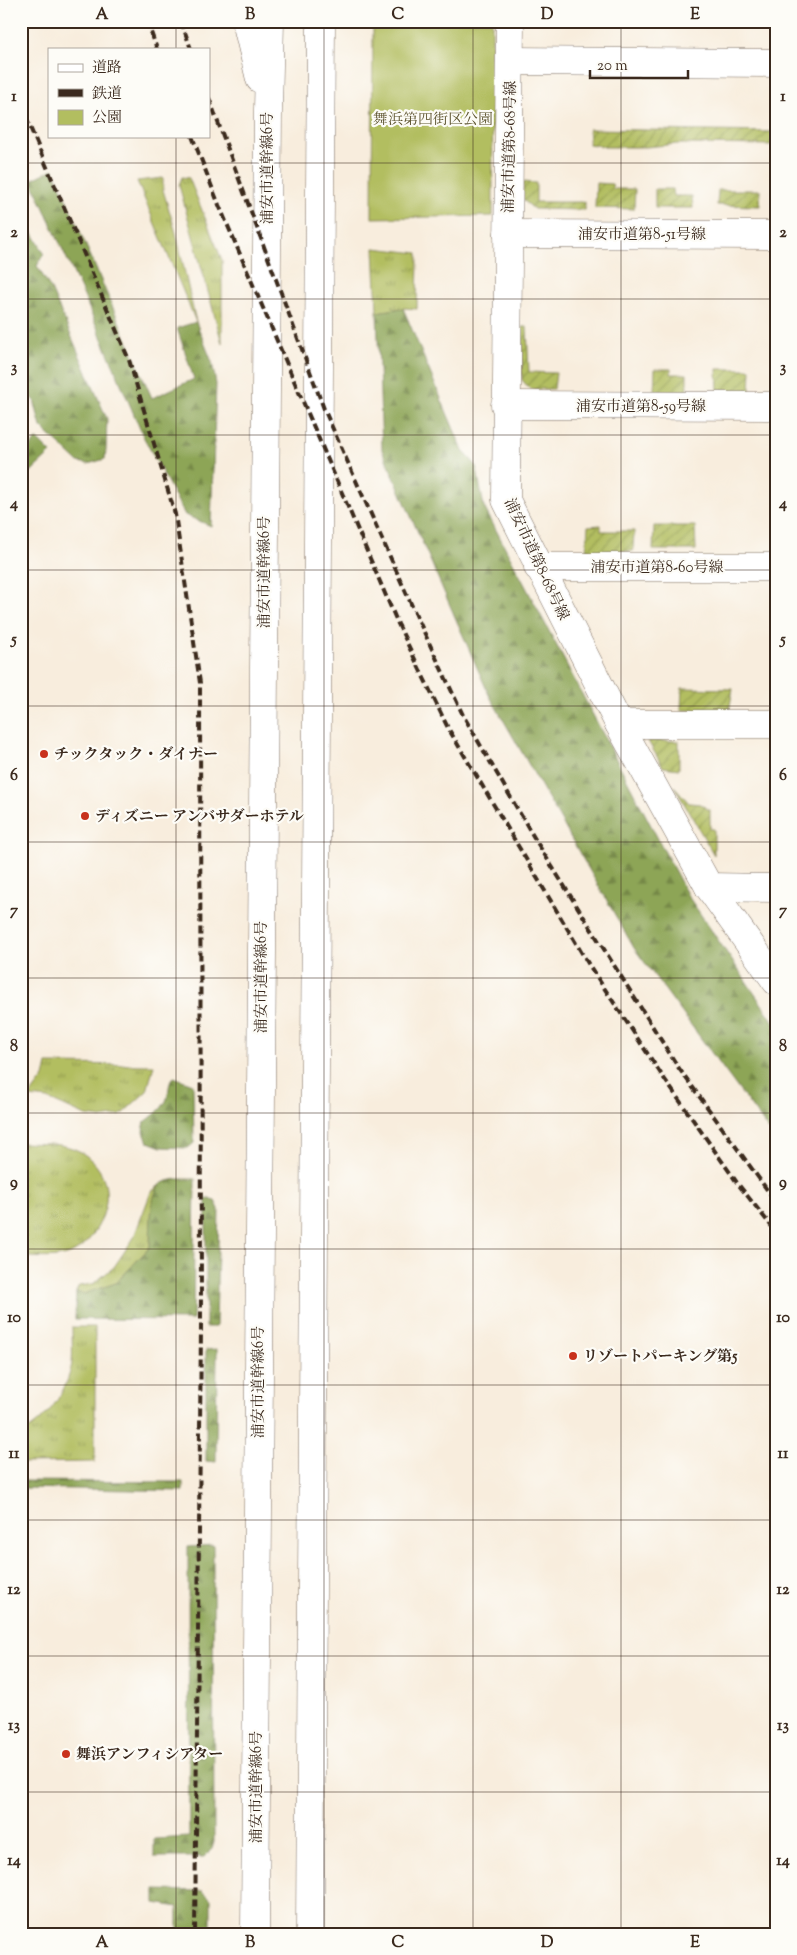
<svg xmlns="http://www.w3.org/2000/svg" width="797" height="1955" viewBox="0 0 797 1955" font-family="'Sorts Mill Goudy','Noto Serif JP',serif">
	<style>
		.grass { fill: url(#grass-tufts); stroke: #76743f }
		.forest { fill: url(#forest-firs); stroke: #64683a }
		.park { fill: #b2be60; stroke: #76743f }
		.garden { fill: url(#garden-furrows); stroke: #76743f }
		.lines { fill: none; stroke-linecap: round; stroke-linejoin: round }
		.street-casing { stroke: #7d6e61; stroke-width: 29 }
		.secondary-casing { stroke: #7d6e61; stroke-width: 29 }
		.street { stroke: #fff; stroke-width: 28 }
		.secondary { stroke: #fff; stroke-width: 28 }
		.rail { stroke: #3b2a1e; stroke-width: 4; stroke-dasharray: 8 4; stroke-linecap: butt }
		.grid { fill: none; stroke: #3b2a1e; stroke-width: 1; stroke-opacity: 0.55 }
		.poi-dot { fill: #c8321e; stroke: #fdfcf7; stroke-width: 2 }
		.labels { text-anchor: middle; stroke-width: 4.5; stroke-linejoin: round; paint-order: stroke }
		.park-label { font-size: 15px; fill: #5f5632; stroke: #fdfcf7 }
		.street-label { font-size: 15px; fill: #3b2a1e; stroke: #fdfcf7 }
		.poi-label { font-size: 15px; font-weight: bold; fill: #3b2a1e; stroke: #fdfcf7; text-anchor: start }
		.neatline { fill: none; stroke: #3b2a1e; stroke-width: 2 }
		.grid-label { font-size: 16px; text-anchor: middle; font-weight: bold; fill: #3b2a1e }
	</style>
	<defs>
		<pattern id="grass-tufts" width="24" height="20" patternUnits="userSpaceOnUse" patternTransform="scale(1.25)"><rect width="24" height="20" fill="#b2be60"/><path d="M3 7l-1-3M5 7V3M7 7l1-3M15 17l-1-3M17 17v-4M19 17l1-3" fill="none" stroke="#929b4f"/></pattern>
		<pattern id="forest-firs" width="22" height="20" patternUnits="userSpaceOnUse" patternTransform="scale(1.25)"><rect width="22" height="20" fill="#8da556"/><path d="M5 1l3.5 6h-7zM16 11l3.5 6h-7z" fill="#748747"/></pattern>
		<pattern id="garden-furrows" width="10" height="10" patternUnits="userSpaceOnUse" patternTransform="scale(1.25)"><rect width="10" height="10" fill="#b2be60"/><path d="M-1 1l2-2M0 10L10 0M9 11l2-2" fill="none" stroke="#929b4f"/></pattern>
	</defs>
	<rect width="100%" height="100%" fill="#fdfcf7"/>
	<filter id="ink" filterUnits="userSpaceOnUse"><feTurbulence type="fractalNoise" baseFrequency=".02" numOctaves="2"/><feDisplacementMap in="SourceGraphic" scale="10" xChannelSelector="R" yChannelSelector="G"/><feConvolveMatrix kernelMatrix="1 2 1 2 8 2 1 2 1" color-interpolation-filters="sRGB"/></filter>
	<filter id="wash" filterUnits="userSpaceOnUse"><feTurbulence type="fractalNoise" baseFrequency=".0096" numOctaves="4" result="noise"/><feDisplacementMap in="SourceGraphic" scale="20" xChannelSelector="R" yChannelSelector="G"/><feGaussianBlur stdDeviation="1.12" result="paint"/><feColorMatrix in="noise" values="0 0 0 0 0 0 0 0 0 0 0 0 0 0 0 0 0 1.4 0 .05"/><feComposite in="paint" operator="in"/></filter>
	<g filter="url(#wash)">
		<rect width="100%" height="100%" fill="#f8eddd"/>
		<g class="grass">
			<polygon points="182,177 189,178 222,260 222,343 179,185"/>
			<polygon points="163,178 163,190 176,233 196,322 137,181"/>
			<polygon points="374,248 418,253 417,309 403,308 377,312"/>
			<polygon points="47,1064 154,1065 147,1091 121,1115 101,1118 86,1116 48,1099 29,1097 44,1077"/>
			<path d="M 21,1143 C 40,1144 64,1142 81,1152 C 114,1173 112,1209 91,1237 C 84,1246 74,1254 63,1256 C 50,1259 35,1257 21,1257 Z"/>
			<path d="M 162,1183 C 149,1200 151,1226 150,1247 L 116,1283 L 84,1294 L 76,1292 L 79,1286 L 93,1284 L 114,1267 L 133,1239 L 151,1192 Z"/>
			<path d="M 72,1327 L 95,1327 L 95,1462 L 21,1463 L 21,1434 C 47,1420 67,1392 72,1363 C 73,1351 72,1339 72,1327 Z"/>
		</g>
		<g class="forest">
			<polygon points="53,169 152,398 194,379 177,328 196,322 212,362 216,384 211,526 185,515 143,436 83,294 31,180"/>
			<path d="M 21,212 L 44,253 L 37,266 L 51,289 L 107,419 C 106,433 107,446 105,459 L 88,464 L 78,462 L 41,427 L 34,400 L 21,383 Z"/>
			<polygon points="403,308 463,451 476,465 484,507 688,896 776,1025 776,1140 634,948 489,695 382,450 377,312"/>
			<polygon points="38,440 51,453 21,481 21,459 35,441"/>
			<path d="M 174,1077 L 193,1084 L 194,1143 L 188,1148 L 161,1147 L 148,1142 L 143,1130 L 145,1122 C 153,1116 161,1110 166,1101 C 170,1093 167,1083 174,1077 Z"/>
			<path d="M 177,1179 L 195,1179 L 193,1320 L 75,1319 L 76,1292 L 84,1294 L 116,1283 L 150,1247 C 151,1232 149,1193 161,1184 C 165,1181 172,1180 177,1179 Z"/>
			<polygon points="206,1198 215,1201 219,1209 216,1327 206,1327"/>
			<polygon points="217,1349 216,1462 206,1461 206,1350"/>
			<polygon points="21,1481 183,1482 183,1491 21,1488"/>
			<polygon points="213,1545 214,1842 212,1849 204,1857 154,1857 154,1839 189,1837 188,1547"/>
			<polygon points="155,1890 203,1891 211,1899 211,1934 178,1934 178,1907 155,1903"/>
		</g>
		<polygon class="park" points="373,21 492,21 493,216 372,218"/>
		<g class="garden">
			<polygon points="589,129 776,132 776,145 677,144 646,147 606,147 589,144"/>
			<polygon points="523,182 536,183 536,202 585,202 585,210 534,209 523,200"/>
			<polygon points="596,183 612,184 613,189 635,189 634,209 595,208"/>
			<polygon points="655,189 673,189 674,196 692,196 693,208 655,208"/>
			<polygon points="718,190 760,190 760,206 717,205"/>
			<polygon points="522,327 527,327 529,372 556,373 554,389 530,389 522,380"/>
			<polygon points="655,369 671,369 671,374 687,374 687,393 654,391"/>
			<polygon points="717,369 751,369 750,391 718,391"/>
			<polygon points="601,525 601,531 634,531 633,551 586,551 588,526"/>
			<polygon points="654,526 695,526 696,550 653,550"/>
			<polygon points="682,688 733,689 729,711 681,710"/>
			<polygon points="648,741 679,741 679,769 663,767"/>
			<polygon points="674,786 689,803 701,804 710,811 710,829 714,829 714,855"/>
		</g>
	</g>
	<g filter="url(#ink)">
		<g class="lines">
			<defs>
				<g id="street">
					<polyline points="510,21 506,500 619,724 709,887 776,981"/>
					<polyline points="510,61 776,63"/>
					<polyline points="505,405 776,406"/>
					<polyline points="538,567 776,567"/>
					<polyline points="619,724 776,724"/>
					<polyline points="709,887 776,888"/>
				</g>
				<g id="secondary">
					<polyline points="246,21 260,79"/>
					<polyline points="508,234 776,235"/>
					<polyline points="255,1934 268,110 270,21"/>
					<polyline points="310,1934 321,21"/>
				</g>
			</defs>
			<use href="#street" class="street-casing"/>
			<use href="#secondary" class="secondary-casing"/>
			<use href="#street" class="street"/>
			<use href="#secondary" class="secondary"/>
			<g class="rail">
				<polyline points="147,21 157,49"/>
				<polyline points="181,21 191,49"/>
				<polyline points="209,98 324,409 416,615 463,715 536,841 678,1067 776,1202"/>
				<polyline points="21,106 129,360 175,514 200,683 201,1327 195,1934"/>
				<polyline points="192,136 219,205 398,624 448,728 589,965 663,1077 738,1184 776,1232"/>
			</g>
		</g>
	</g>
	<path class="grid" d="M 176,21 L 176,49M 324,21 L 324,1934M 473,21 L 473,1934M 621,21 L 621,1934M 176,136 L 176,1934M 21,163 L 776,163M 21,299 L 776,299M 21,435 L 776,435M 21,570 L 776,570M 21,706 L 776,706M 21,842 L 776,842M 21,978 L 776,978M 21,1113 L 776,1113M 21,1249 L 776,1249M 21,1385 L 776,1385M 21,1520 L 776,1520M 21,1656 L 776,1656M 21,1792 L 776,1792"/>
	<g class="poi-dot">
		<circle cx="44" cy="754" r="5"/>
		<circle cx="85" cy="816" r="5"/>
		<circle cx="573" cy="1356" r="5"/>
		<circle cx="66" cy="1754" r="5"/>
	</g>
	<g class="labels">
		<g class="park-label">
			<text x="433" y="124">舞浜第四街区公園</text>
		</g>
		<g class="street-label">
			<text transform="translate(509 147) rotate(-89)" y="5">浦安市道第8-68号線</text>
			<text transform="translate(267 168) rotate(-90)" y="5">浦安市道幹線6号</text>
			<text x="642" y="239">浦安市道第8-51号線</text>
			<text x="641" y="411">浦安市道第8-59号線</text>
			<text transform="translate(537 559) rotate(65)" y="5">浦安市道第8-68号線</text>
			<text x="657" y="572">浦安市道第8-60号線</text>
			<text transform="translate(264 572) rotate(-90)" y="5">浦安市道幹線6号</text>
			<text transform="translate(261 977) rotate(-90)" y="5">浦安市道幹線6号</text>
			<text transform="translate(258 1382) rotate(-90)" y="5">浦安市道幹線6号</text>
			<text transform="translate(256 1787) rotate(-90)" y="5">浦安市道幹線6号</text>
		</g>
		<g class="poi-label">
			<text x="54" y="759">チックタック・ダイナー</text>
			<text x="95" y="821">ディズニー アンバサダーホテル</text>
			<text x="583" y="1361">リゾートパーキング第5</text>
			<text x="76" y="1759">舞浜アンフィシアター</text>
		</g>
	</g>
	<rect width="797" height="1955" fill="none" stroke="#fdfcf7" stroke-width="55"/>
	<rect x="48" y="48" width="162" height="90" fill="#fdfcf7" stroke="#afa8a0"/>
	<rect x="58" y="64" width="25" height="8" fill="#ffffff" stroke="#afa8a0"/>
	<text x="92" y="72" font-size="15" fill="#3b2a1e">道路</text>
	<rect x="58" y="89" width="25" height="8" fill="#3b2a1e" stroke="#afa8a0"/>
	<text x="92" y="98" font-size="15" fill="#3b2a1e">鉄道</text>
	<rect x="58" y="110" width="25" height="15" fill="#b2be60" stroke="#afa8a0"/>
	<text x="92" y="122" font-size="15" fill="#3b2a1e">公園</text>
	<path d="M590 70v8h98v-8" fill="none" stroke="#3b2a1e" stroke-width="2.5"/>
	<text x="597" y="70" font-size="15" fill="#3b2a1e" stroke="#fdfcf7" stroke-width="4" paint-order="stroke">20 m</text>
	<rect x="28" y="28" width="742" height="1900" class="neatline"/>
	<g class="grid-label">
		<text x="102" y="19">A</text>
		<text x="250" y="19">B</text>
		<text x="398" y="19">C</text>
		<text x="547" y="19">D</text>
		<text x="695" y="19">E</text>
		<text x="14" y="101">1</text>
		<text x="783" y="101">1</text>
		<text x="14" y="237">2</text>
		<text x="783" y="237">2</text>
		<text x="14" y="372">3</text>
		<text x="783" y="372">3</text>
		<text x="14" y="508">4</text>
		<text x="783" y="508">4</text>
		<text x="14" y="644">5</text>
		<text x="783" y="644">5</text>
		<text x="14" y="780">6</text>
		<text x="783" y="780">6</text>
		<text x="14" y="915">7</text>
		<text x="783" y="915">7</text>
		<text x="14" y="1051">8</text>
		<text x="783" y="1051">8</text>
		<text x="14" y="1187">9</text>
		<text x="783" y="1187">9</text>
		<text x="14" y="1322">10</text>
		<text x="783" y="1322">10</text>
		<text x="14" y="1458">11</text>
		<text x="783" y="1458">11</text>
		<text x="14" y="1594">12</text>
		<text x="783" y="1594">12</text>
		<text x="14" y="1730">13</text>
		<text x="783" y="1730">13</text>
		<text x="14" y="1865">14</text>
		<text x="783" y="1865">14</text>
		<text x="102" y="1947">A</text>
		<text x="250" y="1947">B</text>
		<text x="398" y="1947">C</text>
		<text x="547" y="1947">D</text>
		<text x="695" y="1947">E</text>
	</g>
</svg>
